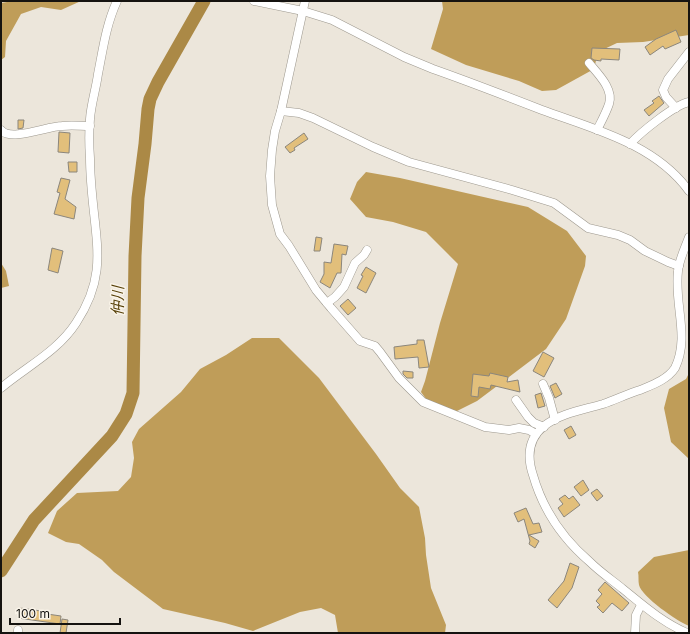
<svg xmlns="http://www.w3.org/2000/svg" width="690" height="634" viewBox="0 0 690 634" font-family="Inter,'Noto Sans JP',sans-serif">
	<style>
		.forest { fill: #bf9d59 }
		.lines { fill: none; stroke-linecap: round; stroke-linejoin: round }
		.river { stroke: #ab8946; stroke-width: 13 }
		.building { fill: #e2bf7b; stroke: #8b867c }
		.minor-casing { stroke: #9d988e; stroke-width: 9 }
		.minor { stroke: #fff; stroke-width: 8 }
		.labels { text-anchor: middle; stroke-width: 3; stroke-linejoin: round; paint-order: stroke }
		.water-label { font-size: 15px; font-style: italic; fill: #553e05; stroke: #f9f3e8 }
	</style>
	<rect width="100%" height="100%" fill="#ece6db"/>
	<g class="forest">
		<polygon points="13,1 81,1 61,10 41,7 21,14 6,41 5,57 1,60 1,3"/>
		<polygon points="442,1 689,1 689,35 643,42 617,43 598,52 594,69 556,90 542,91 519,81 466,65 431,49 443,9"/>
		<polygon points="366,172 400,178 528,207 567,231 586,256 585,266 566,319 546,349 477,401 451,414 429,403 421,392 425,381 440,323 458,264 426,232 393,222 366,217 350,199 357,182"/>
		<polygon points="1,263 6,271 9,286 1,288"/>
		<polygon points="252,338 279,338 319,378 376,454 400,488 419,507 425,538 426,555 431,588 446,625 445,633 338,633 335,615 321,608 300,612 253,631 225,623 163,609 114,572 102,560 79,544 66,542 48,533 57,511 77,493 118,491 131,477 134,458 132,442 139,429 181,392 200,369 226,355"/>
		<polygon points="689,373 689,459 671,442 664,408 669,389 686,379"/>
		<path d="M 689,550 L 689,626 C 677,621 642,597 639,585 C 638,581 639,576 638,572 L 654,557 Z"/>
	</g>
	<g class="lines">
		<polyline class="river" points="1,571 34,520 112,436 126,414 133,393 135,256 138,198 145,144 148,109 150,99 158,82 204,1"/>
	</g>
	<g class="building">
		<polygon points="676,30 681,42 665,49 663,46 650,55 645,47 656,39"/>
		<polygon points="592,48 620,49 619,60 601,59 601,61 594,60 591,58"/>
		<polygon points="659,96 664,103 649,116 644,110 654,103 652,101"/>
		<polygon points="18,120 24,120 23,128 18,129"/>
		<polygon points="59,132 70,133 69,153 58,152"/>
		<polygon points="304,133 308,139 294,148 295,150 290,153 285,147"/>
		<polygon points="68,162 77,162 77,172 69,172"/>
		<polygon points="61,178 70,180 65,199 76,207 74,219 54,214 60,193 57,192"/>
		<polygon points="316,237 322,238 320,251 314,251"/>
		<polygon points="334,244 348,246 346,255 342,254 341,273 337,273 330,288 320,282 324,274 324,262 331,263"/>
		<polygon points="52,248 63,251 58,273 48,270"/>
		<polygon points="366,267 376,273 366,293 357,288 363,276 361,275"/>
		<polygon points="348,299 356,308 348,315 340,306"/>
		<polygon points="417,340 424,340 429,367 419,368 418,357 395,359 394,347 417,344"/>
		<polygon points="543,352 554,358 544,377 533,371"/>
		<polygon points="403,371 413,372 413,378 407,378 403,374"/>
		<polygon points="490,373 508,377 507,382 518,380 520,392 491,385 490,389 479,387 478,397 471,396 473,374 489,376"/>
		<polygon points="556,383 562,394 555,398 550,386"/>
		<polygon points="541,393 545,406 538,408 535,395"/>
		<polygon points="571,426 576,435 569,439 564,430"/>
		<polygon points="583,480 589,490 581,496 574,487"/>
		<polygon points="597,489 603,496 597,501 591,493"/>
		<polygon points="565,495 569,499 573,496 580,505 564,517 558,508 563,504 559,499"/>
		<polygon points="526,508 533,524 539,523 542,532 529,535 539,541 535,548 529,544 530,541 524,519 518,522 514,513"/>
		<polygon points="570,563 579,567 572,588 557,608 548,600 564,581"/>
		<polygon points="605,582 629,603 622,611 612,603 603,613 597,607 600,605 596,601 602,594 598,590"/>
		<polygon points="20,608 41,611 40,613 61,616 60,624 18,618"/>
		<polygon points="62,619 68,620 66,633 60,633"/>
	</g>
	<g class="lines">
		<defs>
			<g id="minor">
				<path d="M 254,1 L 303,11 L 332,20 L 404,57 L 433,69 C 470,82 506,96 542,110 C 594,129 655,144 689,191"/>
				<polyline points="305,1 281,111 275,131 272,150 270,176 272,205 280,234 289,246 316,290 331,308 360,341 375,346 380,352 399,378 423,402 485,427 509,430 519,428 529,430 536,434"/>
				<path d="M 589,63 C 598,74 614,89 609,104 C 606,113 601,122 597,130"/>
				<polyline points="676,108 666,97 663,90 668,79 689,52"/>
				<polyline points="281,111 299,113 313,118 373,147 409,162 512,190 554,203 588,228 618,235 630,240 645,251 668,262 679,266"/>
				<path d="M 1,130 C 10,142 48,126 62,126 C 71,125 81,126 90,126"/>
				<path d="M 630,144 C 640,133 674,105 689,102"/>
				<polyline points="327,303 335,297 344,287 355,263 364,255 367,250"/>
				<polyline points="543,384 549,398 555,420"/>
				<path d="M 1,388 C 26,367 58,351 76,323 C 102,284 99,257 94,213 C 92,195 90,176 90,158 C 89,145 89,131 90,119 C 91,104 96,89 98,74 C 103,49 106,25 117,1"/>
				<polyline points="516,400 528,417 534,423 544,427"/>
				<polyline points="18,633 18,630"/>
				<polyline points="635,633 636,615 641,605"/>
				<path d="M 687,633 C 662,622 644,606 623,589 C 612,580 600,572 590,562 C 563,539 543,510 533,475 C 527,457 528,439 544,426 C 561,413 583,410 603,404 C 615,400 627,394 640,390 C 652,385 667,380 675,368 C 690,337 674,305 678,271 C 679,260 685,248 689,237"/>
			</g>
		</defs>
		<use href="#minor" class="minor-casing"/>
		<use href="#minor" class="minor"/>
	</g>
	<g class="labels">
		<g class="water-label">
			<text transform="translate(118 301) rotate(-89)" y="5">仲川</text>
		</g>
	</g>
	<rect width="690" height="634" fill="none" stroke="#151310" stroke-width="4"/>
	<path d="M10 618v6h110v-6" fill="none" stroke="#151310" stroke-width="2"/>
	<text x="16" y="618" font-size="12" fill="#151310" stroke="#f9f3e8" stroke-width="3" paint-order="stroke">100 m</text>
</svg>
